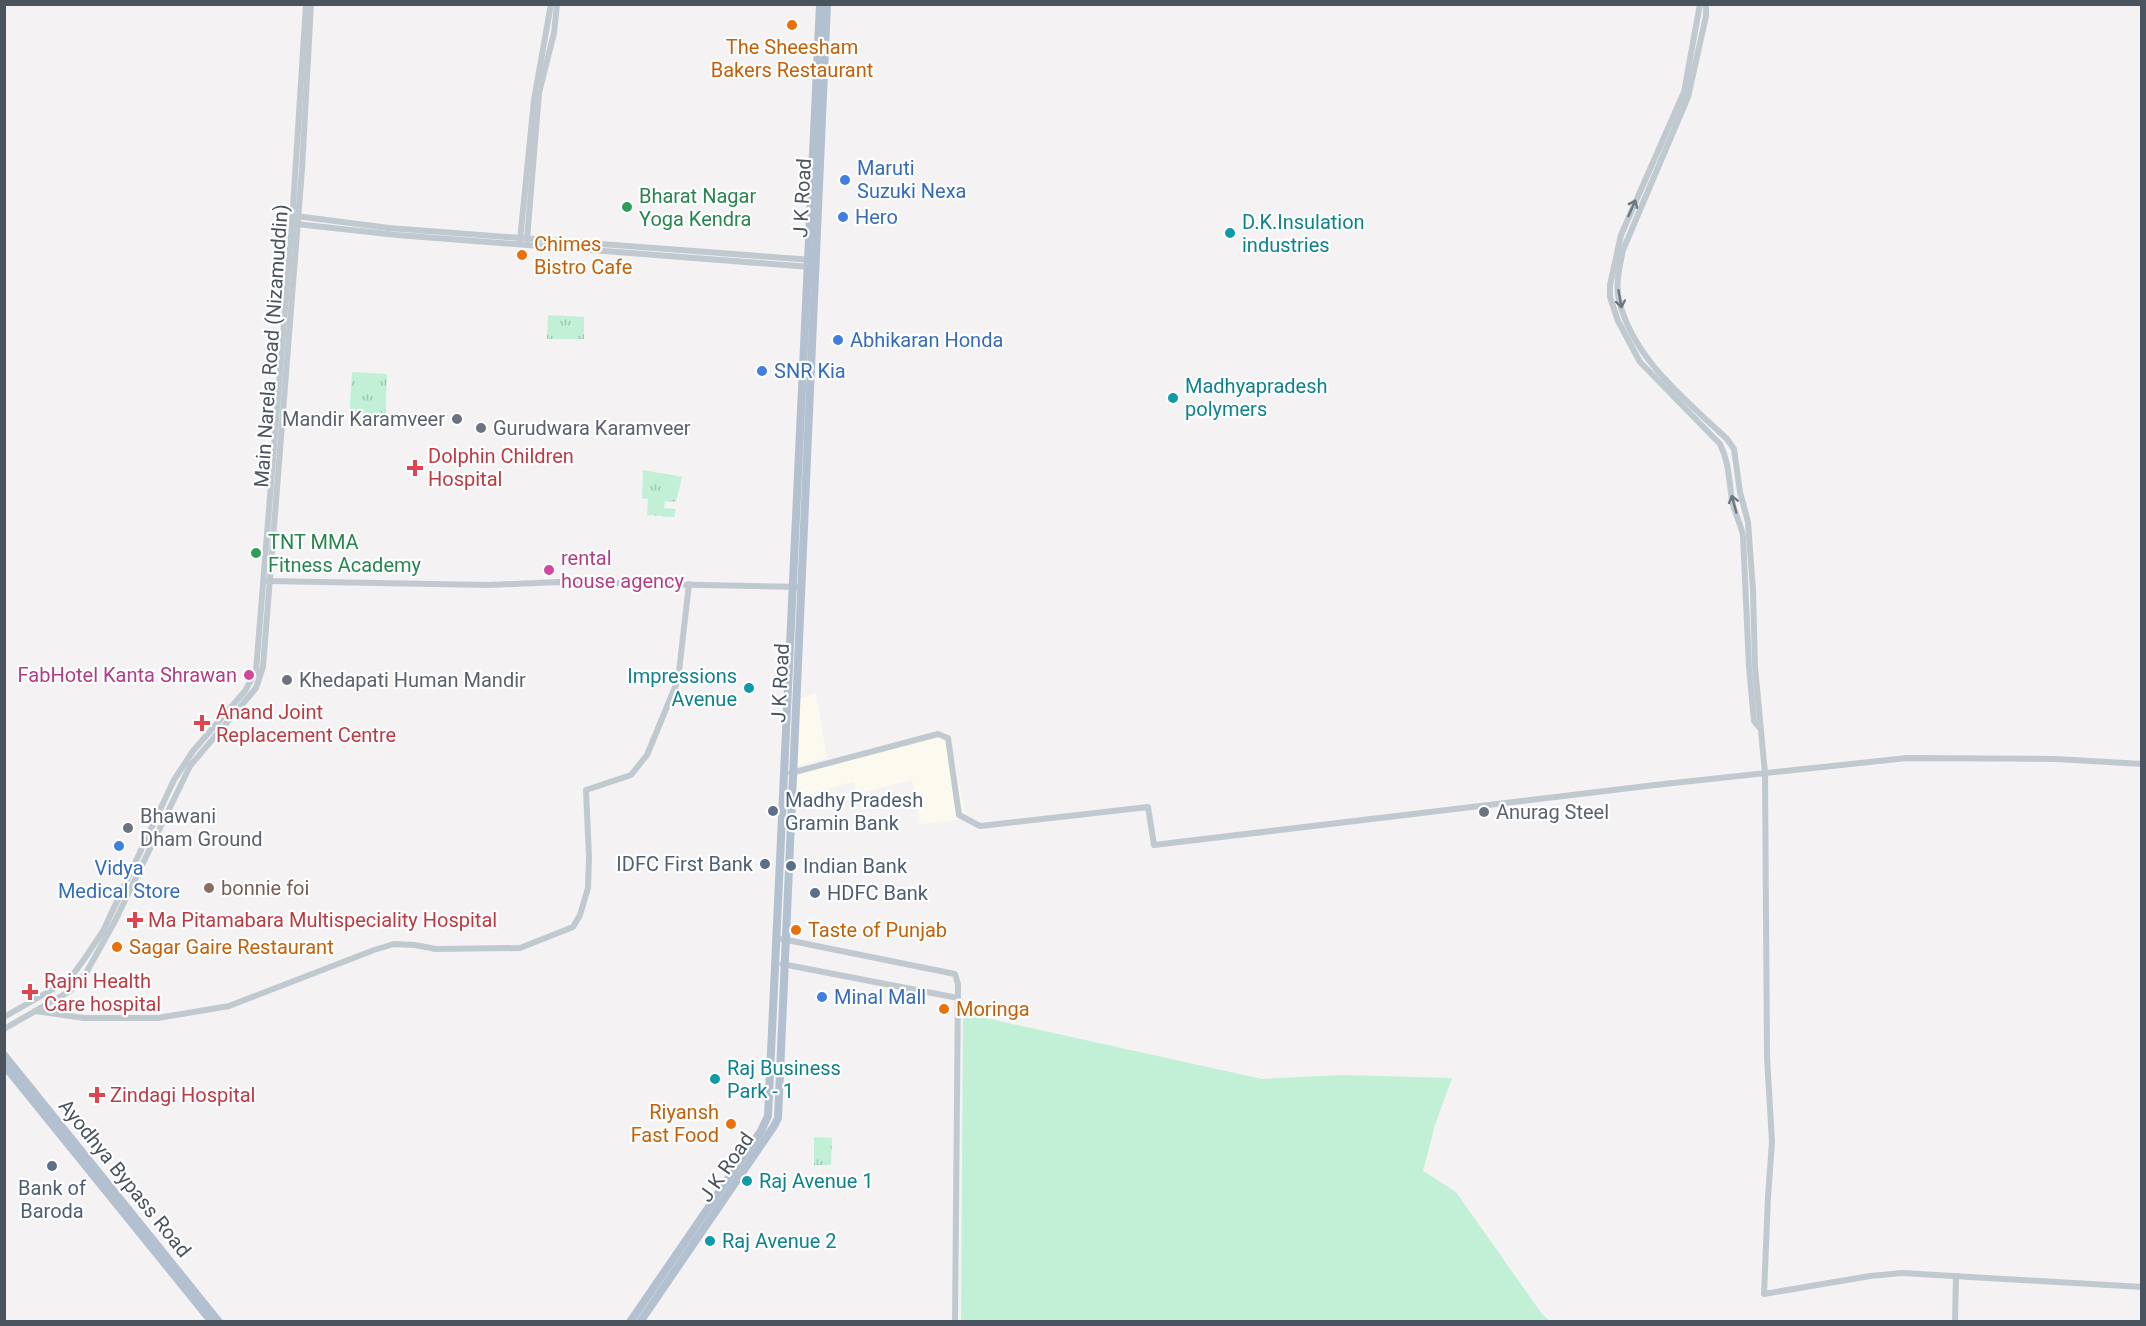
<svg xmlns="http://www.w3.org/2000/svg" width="2146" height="1326" viewBox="0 0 2146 1326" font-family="Roboto,sans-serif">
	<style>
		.commercial { fill: #fcf9ee }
		.grass { fill: #c2f0d6 }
		.park { fill: url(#park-tufts) }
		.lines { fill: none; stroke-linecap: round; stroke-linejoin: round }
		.minor { stroke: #c0c9d0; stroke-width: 6 }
		.major { stroke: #b2c0d0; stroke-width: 8 }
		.oneway { stroke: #6d7781 }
		.food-dot { fill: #e8710a; stroke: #fff; stroke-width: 2 }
		.shop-dot { fill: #3f7fe0; stroke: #fff; stroke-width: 2 }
		.leisure-dot { fill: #2e9e5b; stroke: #fff; stroke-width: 2 }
		.culture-dot { fill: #0f9aa8; stroke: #fff; stroke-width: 2 }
		.worship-dot { fill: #6b7280; stroke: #fff; stroke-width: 2 }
		.health-dot { fill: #e0444e; stroke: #fff; stroke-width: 2 }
		.hotel-dot { fill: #d1479c; stroke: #fff; stroke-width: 2 }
		.service-dot { fill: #5c6f8a; stroke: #fff; stroke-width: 2 }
		.education-dot { fill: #8d6e63; stroke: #fff; stroke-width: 2 }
		.labels { text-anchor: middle; stroke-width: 4.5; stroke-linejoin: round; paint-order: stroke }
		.food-label { font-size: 20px; fill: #c56008; stroke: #fff; text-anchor: start }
		.shop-label { font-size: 20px; fill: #366cbe; stroke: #fff; text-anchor: start }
		.leisure-label { font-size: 20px; fill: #27864d; stroke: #fff; text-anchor: start }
		.street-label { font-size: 20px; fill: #4a545f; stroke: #fff }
		.culture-label { font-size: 20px; fill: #0d838f; stroke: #fff; text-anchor: start }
		.worship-label { font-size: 20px; fill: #5b616d; stroke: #fff; text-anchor: start }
		.health-label { font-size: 20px; fill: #be3a42; stroke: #fff; text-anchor: start }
		.hotel-label { font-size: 20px; fill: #b23c85; stroke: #fff; text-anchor: start }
		.service-label { font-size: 20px; fill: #4e5e75; stroke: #fff; text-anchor: start }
		.education-label { font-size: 20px; fill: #785e54; stroke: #fff; text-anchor: start }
	</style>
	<defs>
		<pattern id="park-tufts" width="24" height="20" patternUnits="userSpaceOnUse" patternTransform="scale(1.5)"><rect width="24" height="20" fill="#c2f0d6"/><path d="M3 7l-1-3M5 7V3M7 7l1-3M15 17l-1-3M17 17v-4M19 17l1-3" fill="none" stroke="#a0c5b1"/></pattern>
	</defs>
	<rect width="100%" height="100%" fill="#f4f2f2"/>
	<g class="commercial">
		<polygon points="816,693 827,758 797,766 799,699"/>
		<polygon points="948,732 967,819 920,824 912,780 856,794 853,782 791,798 792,773"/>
	</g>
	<polygon class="grass" points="963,1013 1262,1079 1343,1075 1452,1078 1435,1125 1423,1171 1456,1192 1542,1314 1550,1321 961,1321"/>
	<g class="park">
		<polygon points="548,315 584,317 584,339 547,339"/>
		<polygon points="352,372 387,374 385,422 349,421"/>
		<polygon points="643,470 682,477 676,502 665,501 664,508 676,509 674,517 663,517 663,514 663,516 647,515 648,499 642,498"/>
		<polygon points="814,1137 832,1138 831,1165 814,1165"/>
	</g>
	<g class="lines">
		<g class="minor">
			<path d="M 1700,4 L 1684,92 L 1621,235 L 1610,285 L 1610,297 L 1618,321 L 1640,362 L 1720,444 C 1729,462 1729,481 1732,500 C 1734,513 1741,523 1743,536 L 1749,667 L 1754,721 L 1759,727"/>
			<path d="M 1706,4 L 1706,16 L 1688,97 L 1623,250 C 1620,265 1615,284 1619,300 C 1633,359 1685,399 1727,439 L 1734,449 L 1740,492 L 1748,522 L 1753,590 L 1755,667 L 1765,773 L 1767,1057 L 1772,1142 L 1768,1197 L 1764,1294 L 1870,1276 L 1902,1273 L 2142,1287"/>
			<polyline points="296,216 389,228 812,260"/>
			<polyline points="296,224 397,235 811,267"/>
			<polyline points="527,239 539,93 554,33 557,4"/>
			<polyline points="520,240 534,100 551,4"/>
			<polyline points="267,581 488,585 559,582 801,587"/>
			<polyline points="791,773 938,734 948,738 959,815 980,826 1148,807 1154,845 1655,785 1907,758 2056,759 2142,764"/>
			<polyline points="777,938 955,974 958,984 955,1322"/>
			<polyline points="782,964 958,998"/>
			<polyline points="35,1011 84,1018 158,1018 229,1006 374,950 394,944 415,945 436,949 520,948 573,927 580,915 588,888 589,857 586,790 631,775 647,755 678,680 689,584"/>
			<polyline points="4,1017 69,980 85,958 103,931 174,780 193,751 245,691 256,671 292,223 306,4"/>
			<polyline points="4,1029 70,991 86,973 115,921 190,766 256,688 263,667 302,169 311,4"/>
			<polyline points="1955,1322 1956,1276"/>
		</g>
		<g class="major">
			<polyline points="4,1055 219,1322"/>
			<polyline points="4,1065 212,1322"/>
			<polyline points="630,1322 761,1131 768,1116 820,4"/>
			<polyline points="640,1322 774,1126 778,1118 827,4"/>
		</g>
	</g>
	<defs><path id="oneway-shaft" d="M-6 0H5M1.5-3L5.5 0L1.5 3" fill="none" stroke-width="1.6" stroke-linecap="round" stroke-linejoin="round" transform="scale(1.5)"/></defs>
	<g class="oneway">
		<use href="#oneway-shaft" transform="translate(1632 208) rotate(-66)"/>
		<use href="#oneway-shaft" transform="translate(1620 299) rotate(80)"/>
		<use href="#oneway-shaft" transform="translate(1734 504) rotate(-105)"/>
	</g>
	<g class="food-dot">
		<circle cx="792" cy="25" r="6"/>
		<circle cx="522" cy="255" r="6"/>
		<circle cx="796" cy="930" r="6"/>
		<circle cx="117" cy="947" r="6"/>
		<circle cx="944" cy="1009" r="6"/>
		<circle cx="731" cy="1124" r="6"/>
	</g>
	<g class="shop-dot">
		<circle cx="845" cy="180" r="6"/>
		<circle cx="843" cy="217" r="6"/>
		<circle cx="838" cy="340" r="6"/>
		<circle cx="762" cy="371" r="6"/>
		<circle cx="119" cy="846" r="6"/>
		<circle cx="822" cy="997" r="6"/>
	</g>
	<g class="leisure-dot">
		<circle cx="627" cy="207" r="6"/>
		<circle cx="256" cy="553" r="6"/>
	</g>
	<g class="culture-dot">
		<circle cx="1230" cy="233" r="6"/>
		<circle cx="1173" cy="398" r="6"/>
		<circle cx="749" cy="688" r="6"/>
		<circle cx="715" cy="1079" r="6"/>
		<circle cx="747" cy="1181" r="6"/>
		<circle cx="710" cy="1241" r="6"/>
	</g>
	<g class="worship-dot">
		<circle cx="457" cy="419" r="6"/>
		<circle cx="481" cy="428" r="6"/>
		<circle cx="287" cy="680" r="6"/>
		<circle cx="1484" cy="812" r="6"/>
		<circle cx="128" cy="828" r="6"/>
	</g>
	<g class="health-dot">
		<path d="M412 459h6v6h6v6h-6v6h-6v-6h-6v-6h6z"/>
		<path d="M199 714h6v6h6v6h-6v6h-6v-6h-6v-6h6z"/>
		<path d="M132 911h6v6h6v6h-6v6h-6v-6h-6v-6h6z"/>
		<path d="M27 983h6v6h6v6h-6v6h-6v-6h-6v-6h6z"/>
		<path d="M94 1086h6v6h6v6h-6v6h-6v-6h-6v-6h6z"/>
	</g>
	<g class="hotel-dot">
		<circle cx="549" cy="570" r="6"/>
		<circle cx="249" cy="675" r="6"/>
	</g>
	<g class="service-dot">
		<circle cx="773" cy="811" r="6"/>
		<circle cx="765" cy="864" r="6"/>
		<circle cx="791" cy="866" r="6"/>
		<circle cx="815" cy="893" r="6"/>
		<circle cx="52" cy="1166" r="6"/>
	</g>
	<circle class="education-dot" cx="209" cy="888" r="6"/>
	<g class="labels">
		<g class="food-label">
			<text x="792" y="54" text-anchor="middle">The Sheesham<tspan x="792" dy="23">Bakers Restaurant</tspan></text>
			<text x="534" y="251">Chimes<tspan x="534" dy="23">Bistro Cafe</tspan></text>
			<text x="808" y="937">Taste of Punjab</text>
			<text x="129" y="954">Sagar Gaire Restaurant</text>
			<text x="956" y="1016">Moringa</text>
			<text x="719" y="1119" text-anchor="end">Riyansh<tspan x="719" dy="23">Fast Food</tspan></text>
		</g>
		<g class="shop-label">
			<text x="857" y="175">Maruti<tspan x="857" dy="23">Suzuki Nexa</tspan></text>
			<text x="855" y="224">Hero</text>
			<text x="850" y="347">Abhikaran Honda</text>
			<text x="774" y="378">SNR Kia</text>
			<text x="119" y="875" text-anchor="middle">Vidya<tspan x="119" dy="23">Medical Store</tspan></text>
			<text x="834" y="1004">Minal Mall</text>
		</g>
		<g class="leisure-label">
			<text x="639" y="203">Bharat Nagar<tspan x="639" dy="23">Yoga Kendra</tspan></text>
			<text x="268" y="549">TNT MMA<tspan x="268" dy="23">Fitness Academy</tspan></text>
		</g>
		<g class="street-label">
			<text transform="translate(802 198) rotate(-87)" y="7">J K Road</text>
			<text transform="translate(271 346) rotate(-86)" y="7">Main Narela Road (Nizamuddin)</text>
			<text transform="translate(780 683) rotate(-87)" y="7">J K Road</text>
			<text transform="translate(726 1167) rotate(-55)" y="7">J K Road</text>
			<text transform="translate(125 1178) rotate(51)" y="7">Ayodhya Bypass Road</text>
		</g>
		<g class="culture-label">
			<text x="1242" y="229">D.K.Insulation<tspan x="1242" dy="23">industries</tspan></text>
			<text x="1185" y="393">Madhyapradesh<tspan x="1185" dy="23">polymers</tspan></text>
			<text x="737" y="683" text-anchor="end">Impressions<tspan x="737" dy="23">Avenue</tspan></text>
			<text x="727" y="1075">Raj Business<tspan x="727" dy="23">Park - 1</tspan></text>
			<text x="759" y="1188">Raj Avenue 1</text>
			<text x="722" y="1248">Raj Avenue 2</text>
		</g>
		<g class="worship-label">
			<text x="445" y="426" text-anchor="end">Mandir Karamveer</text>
			<text x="493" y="435">Gurudwara Karamveer</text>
			<text x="299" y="687">Khedapati Human Mandir</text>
			<text x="1496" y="819">Anurag Steel</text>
			<text x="140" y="823">Bhawani<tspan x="140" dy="23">Dham Ground</tspan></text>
		</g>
		<g class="health-label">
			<text x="428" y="463">Dolphin Children<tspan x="428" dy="23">Hospital</tspan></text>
			<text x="216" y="719">Anand Joint<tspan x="216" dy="23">Replacement Centre</tspan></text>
			<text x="148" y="927">Ma Pitamabara Multispeciality Hospital</text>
			<text x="44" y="988">Rajni Health<tspan x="44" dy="23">Care hospital</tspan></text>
			<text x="110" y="1102">Zindagi Hospital</text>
		</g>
		<g class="hotel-label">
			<text x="561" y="565">rental<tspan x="561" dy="23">house agency</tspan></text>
			<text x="237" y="682" text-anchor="end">FabHotel Kanta Shrawan</text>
		</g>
		<g class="service-label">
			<text x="785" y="807">Madhy Pradesh<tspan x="785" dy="23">Gramin Bank</tspan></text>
			<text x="753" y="871" text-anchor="end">IDFC First Bank</text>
			<text x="803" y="873">Indian Bank</text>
			<text x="827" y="900">HDFC Bank</text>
			<text x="52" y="1195" text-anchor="middle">Bank of<tspan x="52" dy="23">Baroda</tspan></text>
		</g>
		<g class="education-label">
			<text x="221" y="895">bonnie foi</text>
		</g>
	</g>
	<rect width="2146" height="1326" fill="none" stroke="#4a545f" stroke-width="12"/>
</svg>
